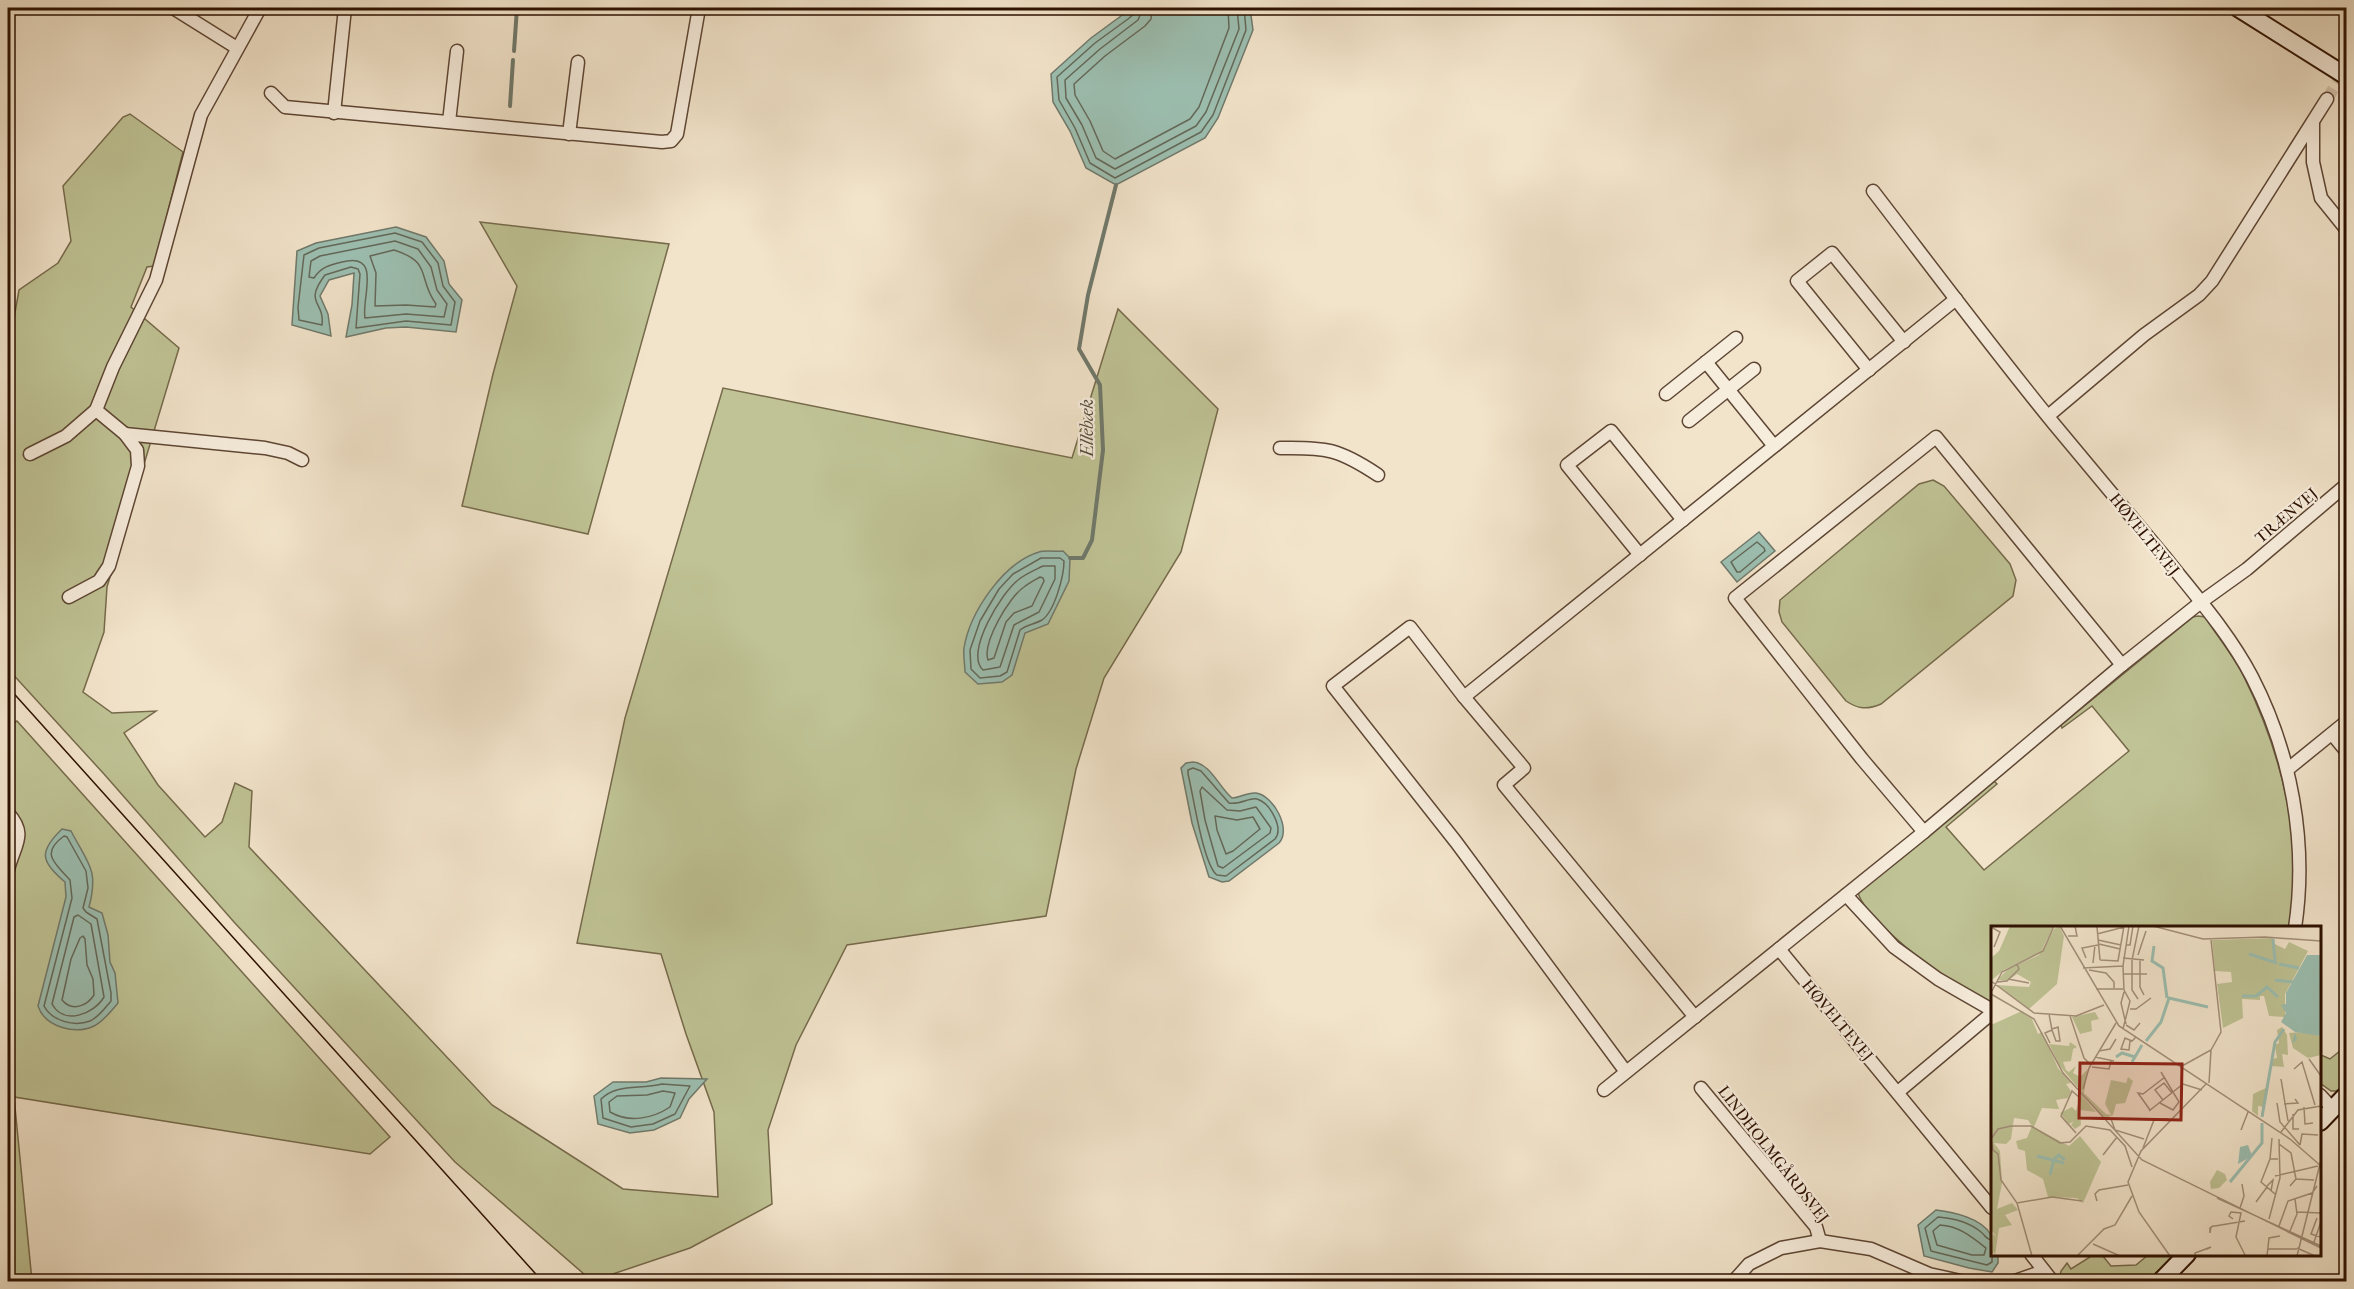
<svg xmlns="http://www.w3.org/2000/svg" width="2354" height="1289" viewBox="0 0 2354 1289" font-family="'IM FELL French Canon',serif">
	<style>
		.green { fill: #bfc395; stroke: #766a4b; stroke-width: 1.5 }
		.water { fill: #9cbfb1; stroke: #70796b; stroke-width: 1.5 }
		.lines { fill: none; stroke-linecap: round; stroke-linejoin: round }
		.shore { stroke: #646859; stroke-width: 1.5 }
		.stream { stroke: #70796b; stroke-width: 4 }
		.street-tunnel { stroke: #d4c4ad; stroke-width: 12; stroke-dasharray: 12 6; stroke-linecap: butt }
		.street-casing { stroke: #5e4634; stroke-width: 15 }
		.secondary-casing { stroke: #2d1101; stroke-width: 20 }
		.street { stroke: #f7eddd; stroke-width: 12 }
		.secondary { stroke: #f7eddd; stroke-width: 16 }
		.tram { stroke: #2d1101; stroke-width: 1.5 }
		.labels { text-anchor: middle; stroke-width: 4.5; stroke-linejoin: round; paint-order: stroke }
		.street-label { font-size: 16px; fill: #2d1101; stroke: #f7eddd }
		.water-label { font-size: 18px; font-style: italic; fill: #544e3f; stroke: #f7eddd }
		.inset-river { fill: none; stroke: #9cbfb1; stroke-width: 3 }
		.inset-road { fill: none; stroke: #a3907a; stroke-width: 1.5 }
		.view { fill: #8f2418; fill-opacity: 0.15; stroke: #8f2418; stroke-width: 3 }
		.inset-edge { fill: none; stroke: #2d1101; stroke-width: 3 }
	</style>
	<rect width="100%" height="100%" fill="#f2e4cb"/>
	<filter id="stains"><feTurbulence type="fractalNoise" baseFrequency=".00333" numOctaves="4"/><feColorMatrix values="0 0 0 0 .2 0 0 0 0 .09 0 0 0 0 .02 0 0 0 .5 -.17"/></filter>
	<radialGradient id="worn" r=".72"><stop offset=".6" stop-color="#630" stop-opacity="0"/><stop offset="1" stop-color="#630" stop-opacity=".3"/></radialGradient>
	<g class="green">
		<polygon points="130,114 183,152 154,266 147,267 131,307 179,348 107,587 104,632 83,692 112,713 156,711 124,733 158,785 205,837 222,822 235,783 252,791 249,847 492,1105 623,1189 718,1197 714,1112 686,1034 661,954 577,943 625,718 723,388 1072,458 1118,309 1218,409 1181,552 1104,678 1076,769 1046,916 847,945 796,1045 768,1130 772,1204 690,1248 592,1281 455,1162 234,922 104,774 8,669 8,334 11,335 19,290 58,263 71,241 63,186 123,117"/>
		<polygon points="480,222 669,244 588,534 462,506 493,374 517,286"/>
		<path d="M 1933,480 L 1944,486 L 2010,564 L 2016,580 L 2013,596 L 1881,704 C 1867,710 1858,709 1846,701 L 1782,622 L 1779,612 L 1780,600 L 1919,484 Z"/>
		<path d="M 2198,616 L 2205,617 C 2217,636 2233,655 2243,675 C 2280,749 2306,844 2289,927 L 1992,928 L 1992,1003 C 1975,994 1956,985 1940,973 C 1920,960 1862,914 1858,892 L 1994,781 L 1997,784 L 1946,827 L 1984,870 L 2129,751 L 2092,706 L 2062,728 L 2061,725 L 2193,617 Z"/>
		<polygon points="17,721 390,1137 370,1154 14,1097 32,1281 8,1282 8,726"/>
		<polygon points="2346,1046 2346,1085 2340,1091 2331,1091 2320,1083 2320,1058 2321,1055 2330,1059"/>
		<polygon points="2093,1255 2102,1255 2111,1266 2136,1265 2148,1255 2175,1255 2147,1281 2061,1282 2059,1280 2061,1271 2067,1263 2071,1269"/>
	</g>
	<g class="water">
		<polygon points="1132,8 1250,8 1253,30 1218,118 1205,138 1116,185 1086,168 1070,131 1053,102 1051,74 1091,38"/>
		<polygon points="396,227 426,237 444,261 449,284 462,300 456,332 406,327 386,328 346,337 352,305 354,273 329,280 320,296 328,314 331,336 292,325 297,251 316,243"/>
		<polygon points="1759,532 1775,551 1737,582 1721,562"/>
		<path d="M 1063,551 L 1070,558 L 1069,581 L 1048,624 L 1025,633 L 1012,675 L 1002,682 L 978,684 L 965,672 C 965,664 963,656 964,648 C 970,612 1003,563 1039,552 C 1046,550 1056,552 1063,551 Z"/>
		<path d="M 1193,762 C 1210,763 1219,787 1232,798 C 1240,798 1247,792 1256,793 C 1273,795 1292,829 1279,843 L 1229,881 L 1222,882 L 1209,877 L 1192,823 L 1181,768 L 1186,763 Z"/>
		<path d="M 62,829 L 71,831 C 88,864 99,869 89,907 L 102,913 L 108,935 L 110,962 L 115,973 L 118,1003 C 111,1011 104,1021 94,1026 C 75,1035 45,1027 38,1006 L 66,897 L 65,882 C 41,862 38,852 62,829 Z"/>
		<polygon points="661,1078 707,1079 689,1099 680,1118 654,1130 630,1133 598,1124 594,1096 613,1082 646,1082"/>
		<path d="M 1936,1210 C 1953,1212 1982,1218 1991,1235 C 1994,1241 1992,1249 1992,1254 L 1998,1255 L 1998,1263 L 1992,1272 L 1969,1268 L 1924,1256 L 1918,1225 Z"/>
	</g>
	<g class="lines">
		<g class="shore">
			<polyline points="1136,8 1135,13 1128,19 1095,43 1057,77 1059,100 1075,128 1090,163 1115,178 1201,132 1213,115 1246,30 1244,8"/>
			<polyline points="1143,8 1138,20 1100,49 1065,80 1066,98 1082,125 1096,158 1115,169 1196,126 1206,112 1239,29 1237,8"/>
			<polyline points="1152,8 1151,19 1145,26 1105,56 1074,84 1075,95 1090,121 1103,151 1115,159 1190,119 1199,107 1229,28 1228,8"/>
			<path d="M 395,233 L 422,242 L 438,263 L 443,286 L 455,302 L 451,325 L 406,321 L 356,328 L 360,274 L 358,269 L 351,267 L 325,275 C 303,304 325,301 322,325 L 299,320 L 298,307 L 304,255 L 319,248 Z"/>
			<path d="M 395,241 L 418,249 L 431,267 L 437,290 L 447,304 L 444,317 L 406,314 L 365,318 C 361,299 383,251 342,262 C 330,265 321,267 314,278 L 309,277 L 311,261 L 320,256 Z"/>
			<path d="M 394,250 C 433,262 417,278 436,304 L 435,307 L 406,305 L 375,306 L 376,273 L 370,256 Z"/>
			<polygon points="1757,542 1764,548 1765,551 1740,572 1737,572 1731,562"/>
			<path d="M 1041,558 L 1060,558 L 1064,561 C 1064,575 1055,611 1042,620 C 1035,624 1026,625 1020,630 L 1007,672 L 1000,676 L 980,678 L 971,669 L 970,650 L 980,621 L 999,589 L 1013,574 Z"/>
			<path d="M 1043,566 L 1055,566 L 1055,579 L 1039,612 L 1014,625 L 1000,667 L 983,670 C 964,653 1002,592 1018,580 C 1025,574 1035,570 1043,566 Z"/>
			<path d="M 1040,577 L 1043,578 L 1044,581 L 1032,606 L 1014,613 L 1006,622 L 994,658 L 988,660 C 982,643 1009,597 1024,587 C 1029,583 1035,580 1040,577 Z"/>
			<path d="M 1193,768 L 1201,771 L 1229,803 C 1240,805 1250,797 1257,799 C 1270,803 1284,828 1275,839 L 1226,876 L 1217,875 C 1203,865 1193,793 1188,774 L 1188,770 Z"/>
			<polygon points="1202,787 1227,810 1240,811 1256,807 1271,828 1270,833 1223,868 1218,866 1205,820 1200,791"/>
			<polygon points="1215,816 1237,820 1253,817 1260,829 1233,851 1226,854 1217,830"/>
			<path d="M 64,836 L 67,837 L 86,871 L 88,888 L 83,908 L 86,912 L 97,919 L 111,993 L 111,1001 C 105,1008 99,1017 90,1021 C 74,1027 52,1021 44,1006 L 72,898 L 70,880 C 56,864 39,854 64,836 Z"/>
			<path d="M 78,915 L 91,924 L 104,997 C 94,1014 64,1026 52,1004 L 74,917 Z"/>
			<path d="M 83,936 L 85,939 L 87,965 L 93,979 L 94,995 C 87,1006 72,1012 62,1000 L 71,959 L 80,938 Z"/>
			<path d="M 662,1084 L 690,1086 L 675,1114 L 653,1124 L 631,1127 L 603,1118 L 601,1099 C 618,1083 639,1090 662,1084 Z"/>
			<path d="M 663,1091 L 675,1093 L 670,1107 C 652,1119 629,1123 610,1112 L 609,1102 L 617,1096 L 647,1095 Z"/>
			<path d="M 1940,1225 C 1959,1226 1972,1237 1986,1248 L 1984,1255 L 1972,1255 L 1937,1245 L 1933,1231 Z"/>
			<path d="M 1992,1240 C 1985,1239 1986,1236 1981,1232 C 1969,1222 1952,1218 1938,1217 L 1925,1228 L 1931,1251 L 1987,1265 L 1992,1262 L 1992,1254"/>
		</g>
		<g class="stream">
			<polyline points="514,51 517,8"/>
			<polyline points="510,106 513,60"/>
			<polyline points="1070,558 1083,558 1092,540 1103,450 1100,385 1079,349 1088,295 1116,185"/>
		</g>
		<polyline class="street-tunnel" points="2327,99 2346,69"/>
		<defs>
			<g id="street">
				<polyline points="173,8 237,48"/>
				<polyline points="271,93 285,107 662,142 671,141 677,134 699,8"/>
				<polyline points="334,113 345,8"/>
				<polyline points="449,122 457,51"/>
				<polyline points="2313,124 2313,162 2321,198 2346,229"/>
				<polyline points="569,134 578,62"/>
				<path d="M 1873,191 C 1933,269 1992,348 2054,424 C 2091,468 2127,512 2164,556 C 2195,595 2229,633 2252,677 C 2291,753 2308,842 2295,928"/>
				<polyline points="1706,362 1774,446"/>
				<polyline points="1869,370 1797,281 1832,253 1904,342"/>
				<polyline points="1666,394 1736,338"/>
				<polyline points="2048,416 2144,335 2199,295 2212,281 2327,99"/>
				<polyline points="1689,421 1754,369"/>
				<polyline points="125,434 265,448 288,453 302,460"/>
				<path d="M 1280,448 C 1326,447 1339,449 1378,475"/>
				<polyline points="30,454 66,436 96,410"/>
				<polyline points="1640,555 1567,465 1611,431 1683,520"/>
				<polyline points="69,597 99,581 109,566 138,466 137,450 125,434 96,410 113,367 156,280 201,115 260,8"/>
				<polyline points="1464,697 1524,768 1504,785 1695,1017"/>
				<polyline points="2332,734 2346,751"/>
				<polyline points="2288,769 2346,722"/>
				<path d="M 8,813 C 28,835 14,845 8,870"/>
				<polyline points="1924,832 1862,759 1735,598 1936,437 2122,665"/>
				<polyline points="1846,895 1894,947 1938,979 1992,1010"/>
				<polyline points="1779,949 1992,1208"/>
				<polyline points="1626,1072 1456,842 1333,686 1410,627 1464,697 1956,299"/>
				<polyline points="1701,1088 1816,1227 1820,1241"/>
				<polyline points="1604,1090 1924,832 2122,665 2201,602 2247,569 2346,485"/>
				<polyline points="1898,1092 1992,1013"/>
				<polyline points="2320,1095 2333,1109"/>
				<polyline points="2031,1254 2053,1282"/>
				<polyline points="1733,1282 1749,1264 1781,1248 1820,1241 1871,1249 1929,1274 1965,1282"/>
				<polyline points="2012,1282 2044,1271"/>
			</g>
			<g id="secondary">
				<polyline points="2238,8 2346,76"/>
				<polyline points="2320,1122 2346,1095"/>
				<polyline points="2160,1282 2187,1254"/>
			</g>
		</defs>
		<use href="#street" class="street-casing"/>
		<use href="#secondary" class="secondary-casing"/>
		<use href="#street" class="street"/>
		<use href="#secondary" class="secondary"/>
		<polyline class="tram" points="8,687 543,1282"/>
	</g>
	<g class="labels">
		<g class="street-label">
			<text transform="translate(2286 515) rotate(-40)" y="6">TRÆNVEJ</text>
			<text transform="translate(2145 534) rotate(51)" y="6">HØVELTEVEJ</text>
			<text transform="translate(1838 1020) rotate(50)" y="6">HØVELTEVEJ</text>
			<text transform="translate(1774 1154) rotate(52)" y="6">LINDHOLMGÅRDSVEJ</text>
		</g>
		<g class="water-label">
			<text transform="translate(1087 428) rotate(-90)" y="6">Ellebæk</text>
		</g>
	</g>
	<g transform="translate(1991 926)">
		<rect width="330" height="330" fill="#f2e4cb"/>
		<path d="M 19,0 L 63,0 L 49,27 L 13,44 L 1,54 L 0,32 L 8,25 ZM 68,0 L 73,10 L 66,58 L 38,83 L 6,59 L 38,61 L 40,56 L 26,48 L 16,55 L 6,54 L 17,43 L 48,29 L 63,3 ZM 282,12 L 282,17 L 294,23 L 298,16 L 317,25 L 294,68 L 294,91 L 278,90 L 273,70 L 269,70 L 269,74 L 251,73 L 252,92 L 232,102 L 226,58 L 241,56 L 240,46 L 224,45 L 221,14 ZM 31,85 L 41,93 L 47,108 L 51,106 L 67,142 L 80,157 L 75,158 L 80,165 L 77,172 L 65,174 L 68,183 L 51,182 L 43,201 L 78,220 L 89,210 L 110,236 L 92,277 L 86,272 L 57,271 L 52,253 L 36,244 L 34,225 L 27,223 L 25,215 L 36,212 L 41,200 L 37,194 L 23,192 L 20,213 L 15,218 L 3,217 L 9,225 L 11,257 L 6,283 L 21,277 L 27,284 L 14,289 L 21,299 L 8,302 L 4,330 L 3,326 L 0,330 L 2,308 L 6,311 L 0,304 L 0,99 ZM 104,86 L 108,93 L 100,95 L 101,105 L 89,108 L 81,91 ZM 291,101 L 296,109 L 297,129 L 291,128 L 293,141 L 281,140 L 281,133 L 286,132 L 284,119 L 288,117 L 286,104 ZM 311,106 L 330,110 L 330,129 L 317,132 L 302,122 L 298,107 ZM 79,116 L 86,121 L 82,123 L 80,135 L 72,136 L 75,144 L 78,146 L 85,140 L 82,147 L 89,151 L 97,143 L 93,167 L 115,188 L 120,189 L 114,178 L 120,154 L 135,157 L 137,151 L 142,155 L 134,177 L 125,178 L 122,189 L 114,193 L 108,187 L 68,139 L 58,118 L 78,120 ZM 275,162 L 273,181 L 267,180 L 267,190 L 261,185 L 262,168 ZM 90,168 L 105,186 L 89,184 L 90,199 L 84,203 L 80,199 L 83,195 L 78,198 L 69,187 L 81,181 L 85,185 ZM 226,244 L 234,248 L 236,254 L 228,262 L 220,263 L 219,256 Z" fill="#bfc395"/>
		<path d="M 316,29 L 330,29 L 330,110 L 304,106 L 306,114 L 301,117 L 304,106 L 290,96 L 295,87 L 290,79 L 295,78 L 295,67 ZM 257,219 L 261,230 L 247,238 L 249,221 Z" fill="#9cbfb1"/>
		<path class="inset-river" d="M 282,13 L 284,35M 163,20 L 161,35 L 172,42 L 176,72M 258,28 L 286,37M 288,38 L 308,42M 284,54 L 302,56M 251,70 L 265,70 L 276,61 L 287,71M 155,115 L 170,96 L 178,72 L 217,81M 125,131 L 131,127 L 144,131M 141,136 L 151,119M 271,191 L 284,116 L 293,103M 46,230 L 73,237M 59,249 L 63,233 L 68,229 L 74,234M 239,256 L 271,217 L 271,197"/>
		<path class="inset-road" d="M 69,0 L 128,100 L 299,213 L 330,240M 162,0 L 212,13 L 274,11 L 330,15M 0,1 L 9,6 L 3,21M 106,1 L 109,34M 106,8 L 133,1M 77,10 L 86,10 L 84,0M 107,14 L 130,19M 108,18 L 129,23M 135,19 L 139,19 L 142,0M 147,29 L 155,5M 95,32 L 91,22 L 107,19M 132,32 L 153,34M 109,34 L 127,35 L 133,0M 149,34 L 149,61 L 153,69M 102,37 L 104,19M 92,42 L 132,40M 98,44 L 115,47 L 123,56 L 123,62M 132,48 L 156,48M 17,53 L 38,57M 0,55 L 43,87 L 85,90 L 113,79M 6,56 L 16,55 L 28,43 L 26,38M 105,63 L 132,63M 1,65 L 11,46 L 52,25 L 63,0M 133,66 L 130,77 L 135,98M 0,68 L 43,93 L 72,147 L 151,234 L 330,322M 147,73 L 141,64 L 141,34 L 148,0M 139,83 L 145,83 L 160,72M 58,88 L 61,104 L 65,115 L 69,115 L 67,101 L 61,103M 79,90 L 93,132 L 100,139M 135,99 L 143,104 L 149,97M 132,103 L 139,75 L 133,64 L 132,40 L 138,0M 139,115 L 138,124 L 130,123 L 134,112 L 141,115 L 145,111M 59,117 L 54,107 L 61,104M 108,125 L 119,123 L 125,113M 104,131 L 123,135M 318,133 L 330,150M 191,140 L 220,124 L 230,106 L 220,14M 101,141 L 118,143 L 120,135M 303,143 L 311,136 L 324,179M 290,153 L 297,195M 218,157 L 220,124M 92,163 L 98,142 L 125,97M 172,174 L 164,164 L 173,157 L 181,167M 169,177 L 182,184 L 188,176 L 170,146M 286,177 L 289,196 L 309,219M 293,178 L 307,177 L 304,173M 313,181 L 314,198 L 322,197M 159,184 L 147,167 L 152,168 L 174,151M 158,185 L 192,158 L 211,164M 302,188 L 302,203 L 308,203M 120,193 L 124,204 L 153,213M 250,204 L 257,186M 290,206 L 307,184 L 330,180M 85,207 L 70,190 L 81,165 L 89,172 L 88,179M 0,213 L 7,203 L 20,200 L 40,200 L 69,217 L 79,216 L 95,200 L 119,204 L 134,220 L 141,241M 0,213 L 2,224 L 7,228 L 10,254 L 26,277 L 41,330M 288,218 L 300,227 L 305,253 L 299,260M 309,219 L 311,208 L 327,209M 152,222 L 163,194 L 177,193M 112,229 L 126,211M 279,233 L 281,212M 284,250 L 327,240M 305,253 L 323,254M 275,261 L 282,254 L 280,265M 284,268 L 270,256 L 279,233 L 287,233M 226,272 L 330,320M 106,275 L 104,268 L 108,264 L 137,259M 265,276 L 276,261M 26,277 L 61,271 L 91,275M 249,282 L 253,270 L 251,258M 306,286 L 330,287M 326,292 L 320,308 L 330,311M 242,293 L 238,290 L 240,286 L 250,287 L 245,311 L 254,329M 278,293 L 289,252 L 288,213M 288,300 L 297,275 L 321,267 L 326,260M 220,301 L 219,307 L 219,302 L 220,301 L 222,300 L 224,300 L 254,295M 299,305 L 306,288 L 304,273M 323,316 L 330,296M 102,318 L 129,330M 306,322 L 324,330M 277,323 L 306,323M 86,330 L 113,303 L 124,299 L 141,270M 179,330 L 148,286 L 137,256 L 150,225 L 215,158M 204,330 L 204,327 L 220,321 L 216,323M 231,330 L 270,330M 276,330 L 278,312 L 289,310M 306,330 L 330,234"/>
		<path class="view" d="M 89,137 L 191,138 L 190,194 L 88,192 Z"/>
		<rect width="330" height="330" class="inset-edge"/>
	</g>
	<rect width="2354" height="1289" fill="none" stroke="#f2e4cb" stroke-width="30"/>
	<rect x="9" y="9" width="2336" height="1271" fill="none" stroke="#2d1101" stroke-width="3"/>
	<rect x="15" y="15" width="2324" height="1259" fill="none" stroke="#2d1101" stroke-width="1.5"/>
	<rect width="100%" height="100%" filter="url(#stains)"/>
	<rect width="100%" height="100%" fill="url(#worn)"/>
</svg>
